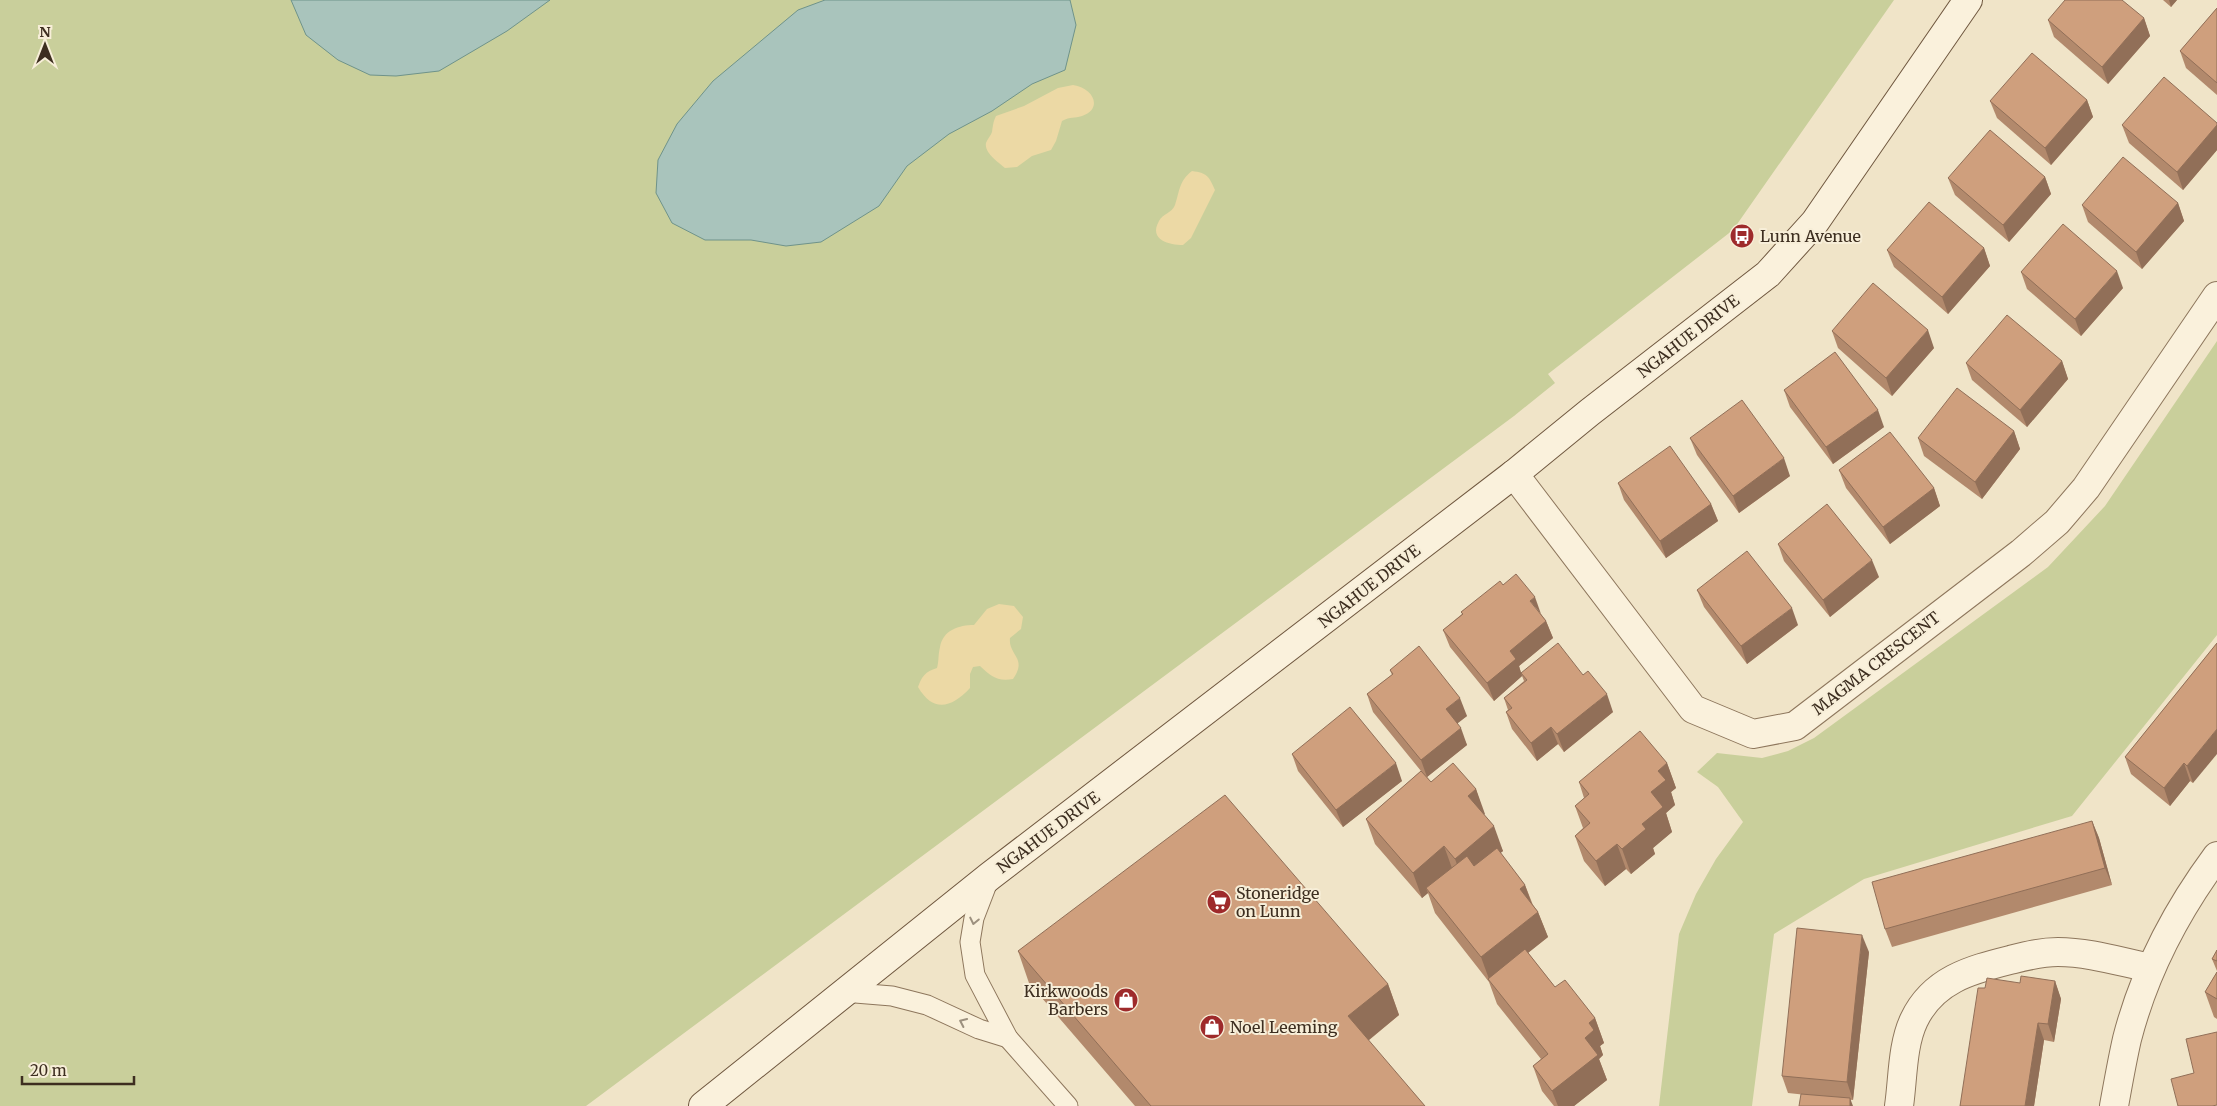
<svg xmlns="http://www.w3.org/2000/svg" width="2217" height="1106" viewBox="0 0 2217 1106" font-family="Merriweather,serif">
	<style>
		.green { fill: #c9cf9b }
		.sand { fill: #ecd9a5 }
		.water { fill: #a9c4bc; stroke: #6f938a }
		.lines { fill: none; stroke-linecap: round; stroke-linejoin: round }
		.lane-casing { stroke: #8d765c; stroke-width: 21 }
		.street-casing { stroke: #8d765c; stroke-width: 30 }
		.secondary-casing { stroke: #6f573f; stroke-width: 30 }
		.lane { stroke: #faf1dc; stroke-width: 19 }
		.street { stroke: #faf1dc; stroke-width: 28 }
		.secondary { stroke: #faf1dc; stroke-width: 28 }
		.wall { fill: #b2896c }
		.shaded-wall { fill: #916f58 }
		.building { fill: #cf9f7d; stroke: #916f58 }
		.oneway { stroke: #9c907e }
		.labels { text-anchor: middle; stroke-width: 4; stroke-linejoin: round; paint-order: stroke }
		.poi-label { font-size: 16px; fill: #3d2e20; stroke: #f7eed8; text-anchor: start }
		.street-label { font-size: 16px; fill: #3d2e20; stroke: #f7eed8 }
	</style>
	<rect width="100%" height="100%" fill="#f0e4c8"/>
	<g class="green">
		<polygon points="0,0 1894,0 1733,230 1548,374 1555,383 1514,416 586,1106 0,1106"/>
		<polygon points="2217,341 2217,635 2072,816 1864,879 1774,934 1752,1106 1659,1106 1679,934 1696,894 1716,859 1743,822 1718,787 1697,772 1717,753 1762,758 1788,751 1814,738 2048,567 2105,506"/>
	</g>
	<g class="sand">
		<path d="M 1073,85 C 1094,88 1103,109 1082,116 C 1074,119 1071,116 1062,121 L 1056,141 L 1051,150 L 1032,156 L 1017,167 L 1005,168 C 999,163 984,153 986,143 C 987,139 991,136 992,132 C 993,126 993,122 996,116 L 1024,106 L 1058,88 Z"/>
		<path d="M 1192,171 C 1207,173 1209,176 1215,190 L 1191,238 L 1183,245 C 1170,245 1148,240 1159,221 C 1162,214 1172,213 1175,205 C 1180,190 1179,181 1192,171 Z"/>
		<path d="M 999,604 L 1014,606 L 1023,617 L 1021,629 L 1010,638 C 1008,655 1028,658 1013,679 C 997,682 991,676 980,666 L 973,667 L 970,674 L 970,688 C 952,707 934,714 918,687 C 922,676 925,672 937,668 C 939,661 938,655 940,647 C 943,630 959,625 974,625 L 987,609 Z"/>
	</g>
	<g class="water">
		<polygon points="291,0 550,0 507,31 439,71 396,76 370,75 338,60 306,35"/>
		<polygon points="825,0 1070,0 1076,25 1065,70 1032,84 992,111 949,134 907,166 879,206 821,242 786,246 751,240 705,240 672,223 656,193 658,160 677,124 713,81 798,10"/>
	</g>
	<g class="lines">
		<defs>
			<g id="lane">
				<polyline points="989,879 974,918 970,942 975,975 1008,1038 1068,1106"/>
				<polyline points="843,992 892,996 927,1005 979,1029 1008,1038"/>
			</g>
			<g id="street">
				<polyline points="1514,474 1693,709 1753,734 1795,726 2021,553 2057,522 2086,488 2217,296"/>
				<path d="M 1899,1106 C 1903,1079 1902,1045 1914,1020 C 1933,980 1970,970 2010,960 C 2026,956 2041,952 2058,952 C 2089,952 2121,962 2151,968"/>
				<path d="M 2114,1106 C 2118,1084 2122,1061 2127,1039 C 2144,973 2177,910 2217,856"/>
			</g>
			<polyline id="secondary" points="703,1106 990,876 1514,474 1590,412 1768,274 1815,222 1968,0"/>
		</defs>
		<use href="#lane" class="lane-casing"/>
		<use href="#street" class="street-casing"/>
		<use href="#secondary" class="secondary-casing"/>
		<use href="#lane" class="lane"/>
		<use href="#street" class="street"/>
		<use href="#secondary" class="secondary"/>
	</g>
	<g class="wall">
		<polygon points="2163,0 2177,0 2171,7"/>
		<polygon points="2217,8 2217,95 2186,68 2180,51"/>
		<polygon points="2144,18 2150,36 2108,84 2054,37 2048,20"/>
		<polygon points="2087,100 2093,117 2051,165 1997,118 1990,101"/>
		<polygon points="2217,123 2217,150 2183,190 2129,143 2122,125"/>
		<polygon points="2045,177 2051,194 2009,242 1955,195 1948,178"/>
		<polygon points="2178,203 2184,221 2142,269 2088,222 2082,205"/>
		<polygon points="1984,248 1990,266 1948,314 1894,267 1887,250"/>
		<polygon points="2021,272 2123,288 2081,336 2027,289"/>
		<polygon points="1832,331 1934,348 1892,396 1838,348"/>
		<polygon points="2062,361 2068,379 2027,427 1972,380 1966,363"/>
		<polygon points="1784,390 1884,427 1833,464 1790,407"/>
		<polygon points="2014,431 2020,449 1982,499 1924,456 1918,438"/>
		<polygon points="1690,438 1790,476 1739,513 1697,455"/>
		<polygon points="1839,470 1934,488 1940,506 1890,544 1846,488"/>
		<polygon points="1618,483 1711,504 1718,521 1666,558 1624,500"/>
		<polygon points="1778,544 1879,577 1830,617 1784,561"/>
		<polygon points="1503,585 1541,614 1546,621 1553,638 1519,666 1521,673 1613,712 1564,752 1558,744 1537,761 1512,729 1506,712 1508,710 1504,698 1524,681 1522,676 1494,701 1450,647 1443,630 1462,614 1461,612"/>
		<polygon points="1697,590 1798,625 1747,664 1704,607"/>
		<polygon points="2217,643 2193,783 2190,781 2170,806 2131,774 2125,757"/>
		<polygon points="1390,670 1467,716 1457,723 1467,745 1427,777 1431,782 1476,789 1484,815 1503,851 1500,853 1525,885 1533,905 1538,912 1548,937 1528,953 1555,987 1595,1018 1604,1043 1600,1046 1603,1055 1599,1059 1607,1080 1574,1106 1554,1106 1542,1091 1533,1066 1541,1059 1497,1004 1489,982 1435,913 1428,893 1422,898 1375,844 1366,819 1421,771 1373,712 1367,694 1392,675"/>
		<polygon points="1292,754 1402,781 1343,827 1298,771"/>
		<polygon points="1667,763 1676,788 1671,792 1675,805 1666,813 1672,832 1653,848 1655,854 1631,874 1626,869 1605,886 1584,861 1575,836 1583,828 1575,806 1584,798 1579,782"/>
		<polygon points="2092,821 2099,838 2112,885 1892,947 1885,929"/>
		<polygon points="2217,950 2217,971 2212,959"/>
		<polygon points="1018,951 1388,984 1399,1015 1368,1041 1425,1106 1135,1106 1029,983"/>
		<polygon points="1869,952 1853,1100 1788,1093 1782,1076"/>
		<polygon points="2217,972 2217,1019 2214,1017 2205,992"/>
		<polygon points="2055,981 2061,999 2054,1042 2044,1040 2034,1106 1960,1106 1985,988 2020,983"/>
	</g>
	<g class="shaded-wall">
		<polygon points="2169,0 2177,0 2171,7"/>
		<polygon points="2144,18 2150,36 2108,84 2102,67"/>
		<polygon points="2087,100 2093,117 2051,165 2045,148"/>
		<polygon points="2217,125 2217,150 2183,190 2177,172"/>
		<polygon points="2045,177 2051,194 2009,242 2003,225"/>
		<polygon points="2178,203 2184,221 2142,269 2136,252"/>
		<polygon points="1984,248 1990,266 1948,314 1942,297"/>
		<polygon points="2117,271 2123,288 2081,336 2075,319"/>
		<polygon points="1928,330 1934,348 1892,396 1886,378"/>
		<polygon points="2062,361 2068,379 2027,427 2020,410"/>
		<polygon points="1878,410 1884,427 1833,464 1826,447"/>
		<polygon points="2014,431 2020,449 1982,499 1975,482"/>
		<polygon points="1784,458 1790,476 1739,513 1733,496"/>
		<polygon points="1934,488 1940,506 1890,544 1883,527"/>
		<polygon points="1711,504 1718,521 1666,558 1660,541"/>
		<polygon points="1872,560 1879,577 1830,617 1823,600"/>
		<polygon points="1535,597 1541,614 1530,601"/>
		<polygon points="1792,608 1798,625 1747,664 1741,646"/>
		<polygon points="1546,621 1553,638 1519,666 1522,676 1494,701 1487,683 1510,651"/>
		<polygon points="1607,694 1613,712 1564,752 1557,734"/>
		<polygon points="1460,698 1467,716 1453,727 1446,709"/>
		<polygon points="1551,727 1558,744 1537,761 1531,743"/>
		<polygon points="1461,728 1467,745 1427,777 1421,760"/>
		<polygon points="2217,729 2217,754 2193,783 2187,766"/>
		<polygon points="1396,763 1402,781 1343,827 1336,810"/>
		<polygon points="1667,763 1676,788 1671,792 1675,805 1666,813 1672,832 1653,848 1655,854 1631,874 1622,849 1642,824 1658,771"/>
		<polygon points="2184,763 2190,781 2170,806 2164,788"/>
		<polygon points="1476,789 1485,814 1477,821 1468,796"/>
		<polygon points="2092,821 2099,838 2112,885 2105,868"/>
		<polygon points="1494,826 1503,851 1464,884 1455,859"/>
		<polygon points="1617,844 1626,869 1605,886 1596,861"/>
		<polygon points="1444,846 1453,871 1426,888 1428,893 1422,898 1413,873"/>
		<polygon points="1525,885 1534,910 1520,889"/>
		<polygon points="1538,912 1548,937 1491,982 1489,979 1481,957"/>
		<polygon points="1862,935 1869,952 1853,1100 1847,1082"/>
		<polygon points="2055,981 2061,999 2054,1042 2048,1024"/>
		<polygon points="1388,984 1399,1015 1359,1048 1348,1016"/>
		<polygon points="1595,1018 1604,1043 1600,1046 1603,1055 1599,1059 1607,1080 1574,1106 1558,1106 1552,1091 1585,1038 1589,1023"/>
		<polygon points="2038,1023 2044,1040 2034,1106 2025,1106"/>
		<polygon points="1850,1098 1853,1106 1850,1106"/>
	</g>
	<g class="building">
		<polygon points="2065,0 2122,0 2144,18 2102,67 2048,20"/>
		<polygon points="2217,8 2217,83 2180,51"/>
		<polygon points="2032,53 2087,100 2045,148 1990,101"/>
		<polygon points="2164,77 2217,123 2217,125 2177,172 2122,125"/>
		<polygon points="1990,130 2045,177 2003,225 1948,178"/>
		<polygon points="2123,157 2178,203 2136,252 2082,205"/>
		<polygon points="1929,202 1984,248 1942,297 1887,250"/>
		<polygon points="2063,224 2117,271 2075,319 2021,272"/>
		<polygon points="1873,283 1928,330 1886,378 1832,331"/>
		<polygon points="2007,315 2062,361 2020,410 1966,363"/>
		<polygon points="1835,352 1878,410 1826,447 1784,390"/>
		<polygon points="1957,388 2014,431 1975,482 1918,438"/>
		<polygon points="1742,400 1784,458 1733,496 1690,438"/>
		<polygon points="1890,432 1934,488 1883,527 1839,470"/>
		<polygon points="1670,446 1711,504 1660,541 1618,483"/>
		<polygon points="1827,504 1872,560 1823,600 1778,544"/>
		<polygon points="1747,551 1792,608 1741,646 1697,590"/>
		<polygon points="1516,574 1535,597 1530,601 1546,621 1510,651 1516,659 1487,683 1443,630 1463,614 1461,612 1500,581 1503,585"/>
		<polygon points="1558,643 1583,675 1588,671 1607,694 1557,734 1551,727 1531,743 1506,712 1512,708 1504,698 1527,680 1521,673"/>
		<polygon points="2217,643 2217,729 2187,766 2184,763 2164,788 2125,757"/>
		<polygon points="1419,646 1460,698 1446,709 1461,728 1421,760 1367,694 1393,674 1390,670"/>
		<polygon points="1350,707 1396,763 1336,810 1292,754"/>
		<polygon points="1640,731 1667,763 1658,771 1666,780 1651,792 1663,807 1642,824 1646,829 1622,849 1617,844 1596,861 1575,836 1590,823 1575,806 1589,794 1579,782"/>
		<polygon points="1453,763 1476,789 1468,796 1494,826 1455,859 1444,846 1413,873 1366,819 1421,771 1431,782"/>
		<polygon points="1225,795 1388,984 1348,1016 1425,1106 1151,1106 1018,951"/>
		<polygon points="2092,821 2105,868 1885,929 1872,882"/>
		<polygon points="1497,848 1525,885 1520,889 1538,912 1481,957 1426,888 1467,856 1474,866"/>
		<polygon points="1797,928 1862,935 1847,1082 1782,1076"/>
		<polygon points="1525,949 1555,987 1565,980 1595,1018 1589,1023 1594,1030 1585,1038 1598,1055 1552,1091 1533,1066 1548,1054 1488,979"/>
		<polygon points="2217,950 2217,961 2212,959"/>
		<polygon points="2217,972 2217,999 2205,992"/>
		<polygon points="2021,976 2055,981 2048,1024 2038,1023 2025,1106 1960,1106 1978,988 1985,988 1987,978 2020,983"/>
		<polygon points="2217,1032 2217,1105 2212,1106 2178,1106 2171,1079 2194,1073 2186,1039"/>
		<polygon points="1801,1094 1850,1098 1850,1106 1799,1106"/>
	</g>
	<defs><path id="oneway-chevron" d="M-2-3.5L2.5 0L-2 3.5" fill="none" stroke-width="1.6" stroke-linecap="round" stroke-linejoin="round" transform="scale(1.25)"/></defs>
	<g class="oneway">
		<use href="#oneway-chevron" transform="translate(974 921) rotate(102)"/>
		<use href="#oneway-chevron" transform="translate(963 1022) rotate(-155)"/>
	</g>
	<defs>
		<symbol id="bus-disc" viewBox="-11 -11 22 22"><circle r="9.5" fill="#9e2a2b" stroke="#f7eed8"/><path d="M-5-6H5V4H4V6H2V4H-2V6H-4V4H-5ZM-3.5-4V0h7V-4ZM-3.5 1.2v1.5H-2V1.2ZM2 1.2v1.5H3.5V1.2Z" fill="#fff"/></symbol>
		<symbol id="supermarket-disc" viewBox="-11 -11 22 22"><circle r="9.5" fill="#9e2a2b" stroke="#f7eed8"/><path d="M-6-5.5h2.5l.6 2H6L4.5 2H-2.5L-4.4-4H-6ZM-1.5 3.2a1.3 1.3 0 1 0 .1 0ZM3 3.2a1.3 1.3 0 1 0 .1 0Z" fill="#fff"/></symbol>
		<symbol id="shop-disc" viewBox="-11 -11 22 22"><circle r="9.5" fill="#9e2a2b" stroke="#f7eed8"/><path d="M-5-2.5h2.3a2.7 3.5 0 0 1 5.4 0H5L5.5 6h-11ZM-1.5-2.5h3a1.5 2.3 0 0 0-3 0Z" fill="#fff"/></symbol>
	</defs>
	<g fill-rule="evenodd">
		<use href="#bus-disc" x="1728" y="222" width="28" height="28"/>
		<use href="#supermarket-disc" x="1205" y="888" width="28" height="28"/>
		<use href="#shop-disc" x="1112" y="986" width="28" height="28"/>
		<use href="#shop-disc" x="1198" y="1013" width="28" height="28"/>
	</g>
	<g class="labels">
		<g class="poi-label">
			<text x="1760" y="242">Lunn Avenue</text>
			<text x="1236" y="899">Stoneridge<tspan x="1236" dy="18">on Lunn</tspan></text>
			<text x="1108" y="997" text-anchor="end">Kirkwoods<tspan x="1108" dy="18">Barbers</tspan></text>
			<text x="1230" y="1033">Noel Leeming</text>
		</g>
		<g class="street-label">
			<text transform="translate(1688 336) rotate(-38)" y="6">NGAHUE DRIVE</text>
			<text transform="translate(1369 586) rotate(-38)" y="6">NGAHUE DRIVE</text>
			<text transform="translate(1876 663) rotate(-38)" y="6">MAGMA CRESCENT</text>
			<text transform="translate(1048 832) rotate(-37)" y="6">NGAHUE DRIVE</text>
		</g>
	</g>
	<g transform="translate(45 45)" stroke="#f7eed8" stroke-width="4" paint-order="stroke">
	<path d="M0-4L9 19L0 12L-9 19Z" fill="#3d2e20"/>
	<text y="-8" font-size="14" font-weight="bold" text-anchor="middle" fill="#3d2e20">N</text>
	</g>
	<path d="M22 1076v8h112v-8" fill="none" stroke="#3d2e20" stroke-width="2.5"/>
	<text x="30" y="1076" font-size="15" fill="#3d2e20" stroke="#f7eed8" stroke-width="4" paint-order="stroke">20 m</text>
</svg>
